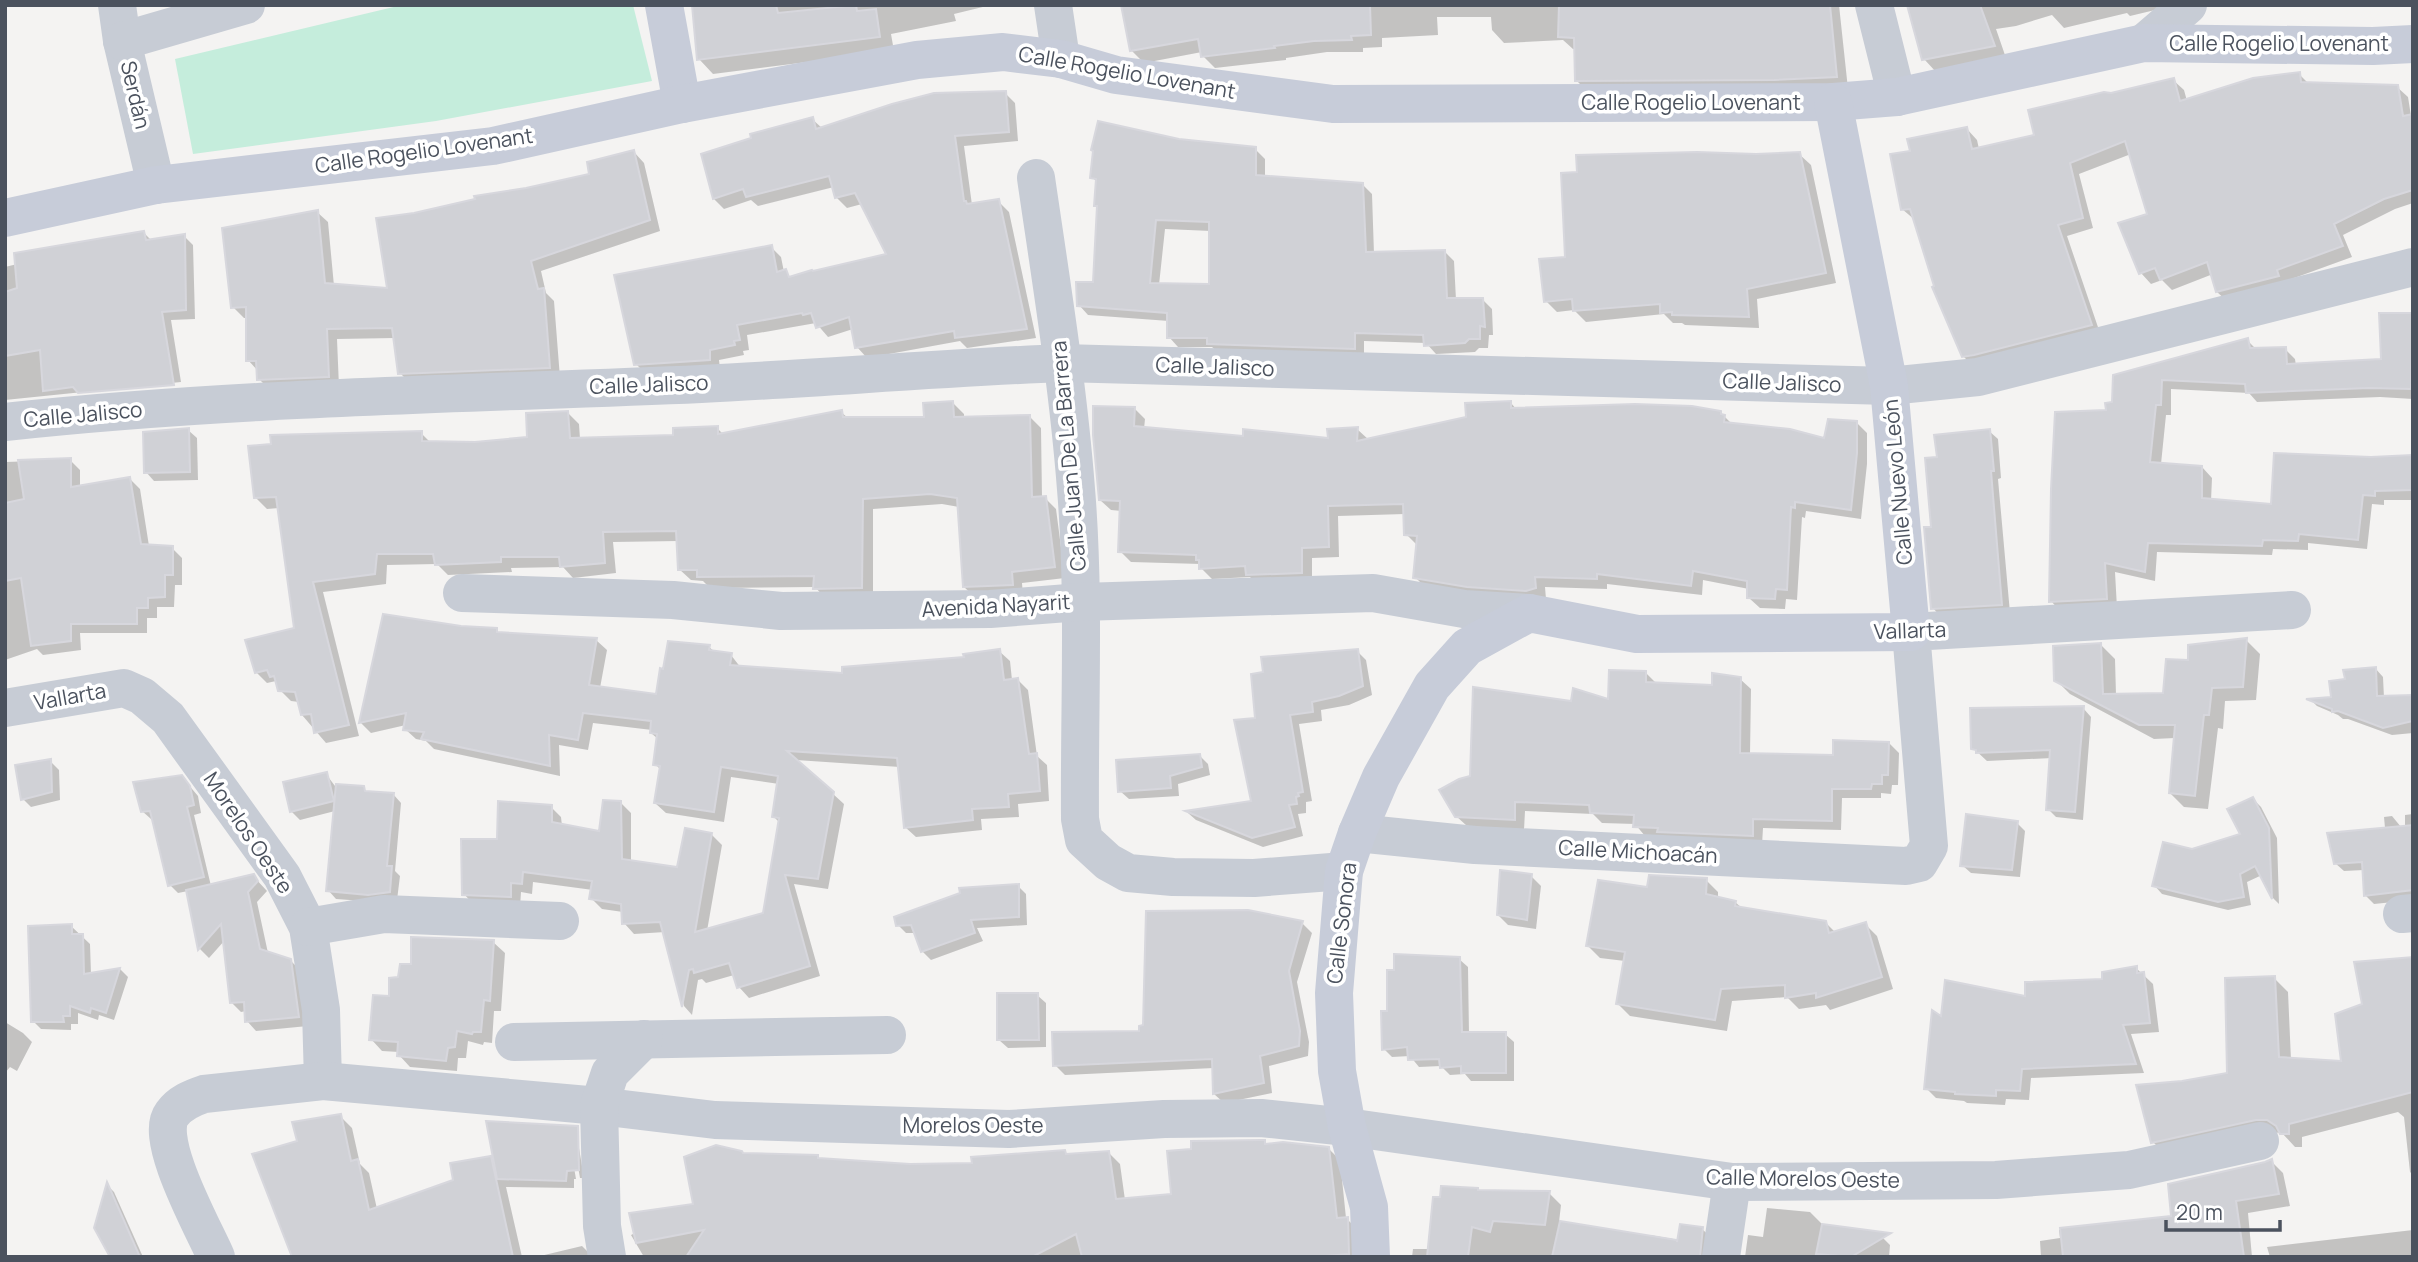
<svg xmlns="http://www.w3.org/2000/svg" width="2418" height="1262" viewBox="0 0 2418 1262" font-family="Manrope,sans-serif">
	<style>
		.green { fill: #c5eddc }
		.shadow { fill: #0003; fill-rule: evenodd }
		.building { fill: #d0d1d6; stroke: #d7d7dd; stroke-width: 2; fill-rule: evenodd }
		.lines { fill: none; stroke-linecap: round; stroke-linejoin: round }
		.street { stroke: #c7ccd5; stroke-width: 38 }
		.secondary { stroke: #c7ccd9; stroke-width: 38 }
		.labels { text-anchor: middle; stroke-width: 7; stroke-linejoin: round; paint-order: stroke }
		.street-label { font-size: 21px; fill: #4b525e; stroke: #fff }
	</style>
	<rect width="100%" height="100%" fill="#f4f3f2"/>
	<polygon class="green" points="402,5 633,5 652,81 436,121 193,154 175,59"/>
	<g class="shadow">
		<polygon points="694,5 991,5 954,14 956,21 891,34 894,51 713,74 699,59"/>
		<polygon points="1133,5 1839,5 1848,89 1589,93 1576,80 1576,49 1573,49 1563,40 1504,43 1492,30 1491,17 1437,17 1438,35 1382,38 1382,47 1363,48 1363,52 1327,52 1286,58 1286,60 1215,68 1203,56 1202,52 1144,63 1131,50"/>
		<polygon points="1909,5 2176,5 2130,16 2127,13 2064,28 2052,15 2016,26 1996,29 2006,58 1936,72 1924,59"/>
		<polygon points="2299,74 2309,84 2397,87 2408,97 2411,116 2413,116 2413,203 2395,209 2343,235 2352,257 2228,302 2217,292 2213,274 2172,290 2162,280 2151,284 2141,273 2149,215 2131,154 2079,174 2093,228 2067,236 2101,336 1974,367 1963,356 1936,287 1915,220 1902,209 1912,153 1967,129 1977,140 1979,149 2037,136 2173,80 2184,90 2187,101"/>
		<polygon points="1005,93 1015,103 1018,141 964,146 972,205 998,201 1009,212 1036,338 967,348 960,341 867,358 857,347 853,329 828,337 816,323 747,335 749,350 743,351 744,355 719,360 720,369 646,374 636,364 771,247 781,257 784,272 792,278 889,255 862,204 847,208 836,197 834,187 758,206 751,200 724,209 714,199 812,119 822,128"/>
		<path d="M 1179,141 L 1255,149 L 1265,159 L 1265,177 L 1362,184 L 1372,194 L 1374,254 L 1445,252 L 1454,261 L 1456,300 L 1483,300 L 1492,309 L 1493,335 L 1489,335 L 1488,348 L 1479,348 L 1475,352 L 1436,354 L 1426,343 L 1364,341 L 1364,358 L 1219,353 L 1212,347 L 1178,347 L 1169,337 L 1169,321 L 1088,315 L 1079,305 L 1094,284 L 1098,208 L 1096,205 L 1097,182 L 1092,177 ZM 1165,229 L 1211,231 L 1211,286 L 1159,285 Z"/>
		<polygon points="634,152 644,163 660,231 541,271 546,293 554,301 560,378 411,384 400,373 395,338 337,339 339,387 270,390 259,379 258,371 248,360 248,318 244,318 233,307 317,212 328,222 334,286 389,290 414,215 591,175"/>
		<polygon points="1799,154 1811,165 1836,283 1757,299 1759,328 1685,325 1682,323 1673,323 1664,314 1586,322 1574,310 1557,312 1546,301 1567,259"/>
		<polygon points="144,233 152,241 184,236 193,245 195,319 171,320 181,382 5,400 5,267"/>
		<polygon points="2413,315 2413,399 2380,397 2257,402 2249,393 2171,389 2171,415 2166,415 2161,464 2202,467 2212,478 2211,501 2273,506 2371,458 2413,457 2413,500 2384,500 2384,505 2372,504 2367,549 2308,543 2308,550 2273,549 2272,555 2157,552 2155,581 2115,572 2117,608 2061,612 2051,601 2108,412 2114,404 2115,376 2247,340 2256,349 2285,349 2295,359 2296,366 2383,360"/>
		<polygon points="953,403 964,414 964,419 1029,416 1041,428 1042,498 1045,498 1056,509 1065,578 1022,583 1023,596 976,598 964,587 959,507 942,504 873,509 873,599 826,599 815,587 710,588 703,581 691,580 679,569 679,541 613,542 616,573 573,578 563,567 511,568 512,572 448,575 437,564 387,565 386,584 323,592 359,736 326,743 302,715 299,702 291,701 280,690 276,681 267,683 256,672 296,630 279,508 267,509 256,498 421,433 431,443 475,444 529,439 568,413 579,424 580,439 675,437 717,428 724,435 841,412 848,418 926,419"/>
		<polygon points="1511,403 1517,410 1721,413 1731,423 1825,440 1856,422 1867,433 1867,464 1861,519 1806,511 1805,518 1802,517 1797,600 1786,599 1785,609 1760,608 1749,598 1749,589 1703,580 1702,595 1607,584 1607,589 1545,587 1546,599 1426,588 1415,577 1418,546 1406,534 1405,514 1338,516 1339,557 1312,558 1312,583 1258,585 1250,577 1212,579 1201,568 1201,564 1131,562 1120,551 1122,511 1111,510 1100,500 1134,408 1145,419 1144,429 1245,437 1330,440 1357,429 1369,440 1467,418"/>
		<polygon points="188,430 197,438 198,480 154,481 146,472"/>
		<polygon points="1989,431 1998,439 2001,478 1998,479 2010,613 1941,617 1933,608 1933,528 1939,458"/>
		<polygon points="70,460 80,470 80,487 130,479 140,489 149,546 172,548 182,558 182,585 175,585 174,607 157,607 157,618 147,618 147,633 80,633 81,650 43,655 37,649 5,660 5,462"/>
		<polygon points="384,616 461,628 496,630 500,634 596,640 607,650 600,688 657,696 709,647 715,652 731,655 741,668 843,675 966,659 999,651 1010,661 1012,680 1018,680 1028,690 1037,756 1047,765 1049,801 1018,804 1019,817 981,819 982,830 916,837 905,827 900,767 796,760 844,804 828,889 794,884 820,976 749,998 739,987 734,975 706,983 702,979 698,980 692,1015 684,1006 665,932 634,934 624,923 623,912 602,909 591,898 593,890 533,882 532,894 521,892 520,907 474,905 464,894 499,840 551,807 561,817 562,826 600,833 620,802 631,813 631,862 678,869 712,835 722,845 707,931 764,914 780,823 773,816 779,784 731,777 724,822 666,813 655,803 661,770 655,764 658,739 651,733 652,730 593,723 588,750 559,745 560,776 434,749 426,741 416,739 405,729 406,725 371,733 361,723"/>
		<polygon points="2246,640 2260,654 2256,700 2225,701 2223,729 2218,728 2208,809 2184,807 2170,793 2175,738 2154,739 2070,694 2056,680 2101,645 2115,659 2116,695 2165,694"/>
		<polygon points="1357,651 1366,660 1372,695 1349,705 1321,710 1322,721 1299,724 1312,801 1306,802 1306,813 1298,814 1303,836 1263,847 1196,820 1188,813 1253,803 1257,719"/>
		<polygon points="2375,668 2383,677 2384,698 2413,697 2413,733 2392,735 2348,719 2343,719 2338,715 2317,706 2311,700 2333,699 2347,681"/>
		<polygon points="1646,673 1656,683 1714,686 1740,679 1751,689 1750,755 1834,757 1889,743 1899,753 1898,785 1892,785 1891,794 1881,793 1881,798 1842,798 1841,830 1763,828 1762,845 1645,836 1635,824 1602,823 1593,814 1525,811 1524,830 1467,826 1456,816 1471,778 1572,703 1610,701"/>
		<polygon points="2083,708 2091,717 2083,820 2056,817 2048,809 2052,758 1987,761 1973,748"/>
		<polygon points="1199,755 1208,764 1210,775 1178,784 1179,796 1129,799 1120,791"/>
		<polygon points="50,761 59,770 60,800 31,807 23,799"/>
		<polygon points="326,774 335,786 363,788 368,793 393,794 401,803 395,871 400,876 397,900 377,902 336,899 328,890 335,811 300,820 291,811"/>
		<polygon points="182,777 198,796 201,813 194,815 211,886 253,876 267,891 257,902 268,953 290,960 300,970 308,1026 256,1031 247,1021 246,1011 241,1012 232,1003 225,940 209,958 200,949 188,891 178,893 170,885 154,819 151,819 142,811"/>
		<polygon points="2253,799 2261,807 2277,838 2279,904 2273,898 2262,875 2247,882 2251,905 2228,910 2162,894 2154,885 2193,851 2242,835"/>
		<polygon points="2413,814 2413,900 2374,904 2366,896 2364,870 2344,871 2335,863 2385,828 2384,817 2392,816 2401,827 2405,827 2405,815"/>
		<polygon points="2017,823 2025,831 2020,877 1971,873 1962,865"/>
		<polygon points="1531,876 1541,886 1536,929 1508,925 1498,915"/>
		<polygon points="1706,880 1718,892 1718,898 1735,902 1742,908 1826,923 1836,933 1865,924 1877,936 1893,989 1830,1010 1826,1005 1799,1009 1787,997 1732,1001 1727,1031 1630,1016 1618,1004 1625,961 1600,958 1588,946 1649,889"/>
		<polygon points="1018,886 1026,894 1027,925 977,928 983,941 931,960 922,951 915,933 906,933 898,925"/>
		<polygon points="1302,923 1312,933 1297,982 1309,1042 1308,1056 1269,1066 1272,1093 1224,1103 1214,1094 1214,1068 1065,1075 1055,1065 1141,1033 1145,1027"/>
		<polygon points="71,926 90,944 91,974 120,969 128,977 114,1020 99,1015 98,1020 78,1013 78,1024 71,1024 71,1030 41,1029 33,1021"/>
		<polygon points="493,942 505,953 501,1011 494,1011 492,1043 484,1042 483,1045 468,1041 466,1058 458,1058 457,1071 410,1067 399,1055 399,1052 382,1051 371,1039 400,979 413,965"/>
		<polygon points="2413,958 2413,1175 2410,1172 2404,1117 2398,1112 2302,1137 2302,1147 2295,1147 2282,1133 2270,1132 2166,1155 2153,1142 2182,1083 2229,1074 2274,978 2288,992 2291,1060 2343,1063 2364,1005"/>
		<polygon points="1459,959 1468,967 1469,1034 1505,1034 1514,1042 1514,1081 1471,1081 1465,1074 1450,1075 1441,1066 1419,1067 1410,1056 1392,1057 1384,1049 1389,1012"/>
		<polygon points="2136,968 2153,984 2159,1032 2131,1034 2144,1073 2031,1078 2029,1100 2006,1099 2005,1105 1967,1103 1964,1101 1936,1098 1926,1088 1942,1019 2104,980"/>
		<polygon points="1037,995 1046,1003 1046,1047 1008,1048 999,1040"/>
		<polygon points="5,1022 23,1033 32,1042 17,1071 10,1067 5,1073"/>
		<polygon points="340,1116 352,1128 360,1164 369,1173 377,1209 455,1181 452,1165 491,1158 496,1163 488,1123 568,1127 577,1136 584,1178 580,1178 572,1133 568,1133 576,1179 574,1179 574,1188 506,1187 522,1257 322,1257 320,1251 301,1257 290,1246 254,1155 299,1142 294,1123"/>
		<polygon points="1264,1142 1268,1145 1329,1149 1340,1160 1346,1218 1358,1230 1359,1257 644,1257 631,1235 692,1206 744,1155 817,1156 820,1160 910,1166 974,1164 1064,1152 1068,1156 1109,1153 1120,1164 1125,1200 1173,1196"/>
		<polygon points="2271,1161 2283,1173 2290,1206 2248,1213 2252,1257 2041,1257 2040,1241 2060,1238 2059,1230 2173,1217"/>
		<polygon points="107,1185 114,1192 143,1257 112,1257"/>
		<polygon points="1479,1192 1549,1193 1561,1205 1559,1222 1650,1237 1650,1235 1679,1240 1702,1229 1715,1241 1712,1257 1412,1257 1413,1249 1430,1249"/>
		<polygon points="1767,1208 1810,1212 1822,1224 1878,1233 1890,1245 1889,1257 1745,1257 1748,1235 1763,1237"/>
		<polygon points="2413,1230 2413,1257 2270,1257 2267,1247"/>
		<polygon points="582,1246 593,1257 536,1257"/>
	</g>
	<g class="building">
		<polygon points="692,5 776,5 778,13 856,5 857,11 876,9 880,37 697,60"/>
		<polygon points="1121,5 1370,5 1371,35 1351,36 1352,40 1314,41 1274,46 1275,48 1201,57 1198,39 1130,51"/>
		<polygon points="1559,5 1830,5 1837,77 1774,80 1575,81 1574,38 1558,37"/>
		<polygon points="1907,5 1980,5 1995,46 1922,60"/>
		<polygon points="2300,72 2301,82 2398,85 2403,116 2413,114 2413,190 2384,199 2334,224 2343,246 2277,270 2279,276 2216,292 2207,262 2160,280 2155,268 2139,274 2118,223 2147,214 2125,141 2070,163 2083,218 2058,225 2092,325 1974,355 1962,357 1932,287 1934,286 1910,209 1901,210 1890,154 1910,151 1907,139 1967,127 1972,149 2034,135 2028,110 2104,92 2111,93 2174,78 2180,101 2253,78"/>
		<polygon points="1006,91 1009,132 955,136 964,201 966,201 967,204 999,199 1027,329 955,338 954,331 855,348 849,317 816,328 811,313 803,315 802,313 737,325 740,340 734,341 735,345 710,350 710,360 634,365 614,275 772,245 777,272 786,269 789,277 812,270 813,271 886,254 855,193 835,198 829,176 746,197 743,189 713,199 701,154 751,138 750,134 813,117 816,129 892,104 934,93"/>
		<path d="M 1098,121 L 1179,139 L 1256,147 L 1256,175 L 1363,183 L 1366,252 L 1445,250 L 1447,298 L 1483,298 L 1485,327 L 1480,326 L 1480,339 L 1469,339 L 1465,343 L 1424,346 L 1423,335 L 1355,333 L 1355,349 L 1207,344 L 1207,338 L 1167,338 L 1167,313 L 1077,306 L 1076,282 L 1093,282 L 1097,206 L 1094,206 L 1096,179 L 1090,178 L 1093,151 L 1091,150 ZM 1156,220 L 1209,222 L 1209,284 L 1150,283 Z"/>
		<polygon points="634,150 650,220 531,261 538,289 544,288 550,368 398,374 392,328 327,329 329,377 257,380 256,361 246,361 246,307 231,308 222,228 318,210 325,283 387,288 376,218 414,213 475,199 474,196 526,188 589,174 587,162"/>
		<polygon points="1697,152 1756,154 1800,152 1826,273 1747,289 1749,317 1672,315 1672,312 1660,313 1660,304 1573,311 1572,299 1544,302 1539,259 1565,257 1561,173 1577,172 1576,155"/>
		<polygon points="144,231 146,240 185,234 186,310 162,312 174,385 78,393 73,387 43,391 40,350 5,356 5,292 17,288 14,253"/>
		<polygon points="2379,313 2413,313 2411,389 2369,388 2246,393 2245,384 2162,380 2161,405 2156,405 2150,462 2202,466 2202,498 2271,504 2274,453 2371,457 2412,455 2412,490 2375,491 2375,496 2363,495 2358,540 2299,534 2298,541 2263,540 2262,546 2148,543 2145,572 2105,563 2107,599 2049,602 2051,489 2055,412 2106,410 2105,403 2112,402 2113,375 2248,338 2250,348 2286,347 2287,364 2381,359"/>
		<polygon points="953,401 954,417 1030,415 1032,497 1046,496 1055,567 1012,572 1013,585 963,587 957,498 930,494 863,499 862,588 813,589 814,576 697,577 697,570 678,570 676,531 603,532 605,563 560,567 559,557 501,557 501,562 435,565 433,554 377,554 375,574 313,582 349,725 314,733 311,714 301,715 295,692 278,691 274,676 270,677 267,670 255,673 245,640 294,628 276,497 254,498 248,446 271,444 270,435 422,431 422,441 475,442 527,437 526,413 568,411 570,438 673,435 673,428 718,426 718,434 842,410 843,417 924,417 923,403"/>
		<polygon points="1511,401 1511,408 1635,404 1692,406 1721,411 1721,414 1725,415 1724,422 1790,429 1824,438 1828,419 1857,421 1857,453 1851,510 1795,502 1795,508 1791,507 1787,590 1776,589 1775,599 1747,598 1747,581 1693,571 1691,586 1597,574 1597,579 1535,577 1536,588 1526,591 1467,587 1413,578 1417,536 1404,535 1403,504 1328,506 1329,547 1302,548 1302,573 1246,575 1245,566 1199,569 1199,560 1196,560 1196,555 1118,552 1120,501 1099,500 1093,435 1093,406 1135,407 1134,426 1243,436 1243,429 1328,438 1327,429 1358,427 1357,441 1466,417 1465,403"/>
		<polygon points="189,428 190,472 144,473 143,432"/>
		<polygon points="1990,429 1994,471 1991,471 2002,605 1931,609 1924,527 1931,527 1925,458 1937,457 1934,435"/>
		<polygon points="71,458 71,487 130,477 141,544 173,546 173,575 165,575 165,597 148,598 148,608 137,608 137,624 71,624 71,641 31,646 21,578 5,581 5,503 24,499 18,460"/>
		<polygon points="383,614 461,626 497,628 497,632 597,638 589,685 656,694 660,668 663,669 668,641 710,645 709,650 732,653 730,665 842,673 842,667 964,657 963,654 1000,649 1004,680 1018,678 1029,754 1037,753 1040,791 1008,794 1009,807 972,809 973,820 904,828 897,758 787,751 834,792 818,879 785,875 810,966 737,988 729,963 694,973 693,969 689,970 682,1007 660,922 622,924 621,904 589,899 592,881 523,872 522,884 511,883 511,897 462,895 461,839 497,839 498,801 552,805 552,822 599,831 603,800 621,801 622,859 677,867 685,828 712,833 695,932 763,913 779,818 772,817 778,776 721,767 714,812 654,803 660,766 653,765 657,734 650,733 651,721 583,713 578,740 549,735 550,766 421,739 424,732 403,730 406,713 359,723"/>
		<polygon points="2247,638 2243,687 2212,688 2209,715 2204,715 2195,796 2169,793 2175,725 2139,725 2054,681 2053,646 2101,643 2103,694 2163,693 2166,659 2188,660 2188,645"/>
		<polygon points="1358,649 1363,686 1339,696 1312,702 1313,712 1290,715 1303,792 1298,793 1299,796 1296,797 1297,804 1289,805 1295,827 1252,838 1185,811 1251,801 1234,720 1255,718 1251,674 1263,672 1261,657"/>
		<polygon points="2376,667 2377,696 2413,695 2413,721 2383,728 2338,711 2332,712 2332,709 2306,699 2331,697 2329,681 2345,679 2343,670"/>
		<polygon points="1609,670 1646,671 1646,682 1712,685 1712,673 1741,677 1740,753 1833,755 1833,740 1889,742 1888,775 1882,775 1882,784 1872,784 1871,789 1832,789 1832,821 1753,819 1753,836 1657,832 1658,828 1633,827 1634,815 1590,813 1589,805 1515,802 1515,820 1455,817 1439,790 1459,779 1470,776 1473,687 1571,701 1573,688 1608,699"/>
		<polygon points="2084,706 2075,812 2046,810 2050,750 1976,753 1976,750 1971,749 1970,708"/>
		<polygon points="1200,754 1202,767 1170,776 1171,788 1118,792 1116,760"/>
		<polygon points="51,759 52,792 21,800 15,765"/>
		<polygon points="327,772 334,801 290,812 283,782"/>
		<polygon points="182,775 190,786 194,805 187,807 204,877 168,886 150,811 141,812 133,782"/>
		<polygon points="336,784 364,786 365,791 394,793 387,866 392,866 390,892 368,895 326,891"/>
		<polygon points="2253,797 2269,828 2272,899 2255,866 2240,874 2244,897 2218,902 2152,886 2163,842 2192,849 2240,834 2227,809"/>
		<polygon points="1966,814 2018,821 2012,870 1960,866"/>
		<polygon points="2413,825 2413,890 2364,896 2362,862 2334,864 2327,833"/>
		<polygon points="1500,870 1532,874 1527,920 1497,915"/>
		<polygon points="254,874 258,881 248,892 260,949 291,959 299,1017 245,1022 244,1002 230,1003 221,924 198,950 186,890"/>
		<polygon points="1649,875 1707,878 1706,894 1736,901 1735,906 1826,921 1829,933 1866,922 1882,977 1816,998 1816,993 1785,998 1785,985 1721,989 1715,1020 1616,1004 1625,952 1586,946 1598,880 1647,887"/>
		<polygon points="1019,884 1019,917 971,920 975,933 921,952 911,925 896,926 894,917 960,893 959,888"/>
		<polygon points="1248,910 1303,921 1289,971 1300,1031 1299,1046 1260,1056 1264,1083 1213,1094 1212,1059 1053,1066 1052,1032 1139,1031 1139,1026 1143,1025 1146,911"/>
		<polygon points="72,924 72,934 83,934 84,974 120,968 106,1013 91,1008 90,1013 70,1006 70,1016 63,1016 64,1022 31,1022 28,926"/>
		<polygon points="411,937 494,940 490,1001 484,1000 481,1032 473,1032 472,1034 457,1031 455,1047 448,1048 446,1061 397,1056 398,1042 369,1040 373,995 389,996 389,978 398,977 400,964 411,964"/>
		<polygon points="1394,954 1460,957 1462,1032 1506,1032 1506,1073 1461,1073 1461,1066 1440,1068 1439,1059 1408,1060 1407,1047 1382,1050 1381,1011 1387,1011 1387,970 1394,970"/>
		<polygon points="2413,957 2413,1092 2289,1124 2289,1134 2280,1134 2276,1126 2267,1120 2256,1120 2151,1143 2136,1085 2182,1081 2227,1073 2225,978 2275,976 2279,1057 2341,1061 2335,1014 2362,1004 2354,962"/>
		<polygon points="2137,966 2137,973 2144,972 2150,1023 2123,1025 2136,1064 2022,1069 2020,1091 1996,1090 1996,1096 1955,1094 1955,1092 1924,1089 1932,1010 1941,1016 1945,980 2025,996 2025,982 2102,979 2102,972"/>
		<polygon points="997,993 1038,993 1039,1040 997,1040"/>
		<polygon points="341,1114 351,1161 358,1159 369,1210 453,1180 450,1163 491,1156 513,1257 292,1257 252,1154 297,1141 292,1122"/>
		<polygon points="486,1121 578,1126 579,1170 567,1171 566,1181 497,1179"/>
		<polygon points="1260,1140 1265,1140 1265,1144 1283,1142 1329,1147 1337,1218 1348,1217 1349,1254 1314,1257 1082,1257 1076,1234 1032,1257 686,1257 704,1230 636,1243 629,1213 693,1204 684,1157 716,1145 742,1151 743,1153 818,1155 818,1158 910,1164 972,1163 971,1157 1065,1150 1066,1154 1109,1151 1116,1199 1171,1194 1167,1151 1191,1149 1191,1141"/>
		<polygon points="2272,1159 2279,1194 2236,1201 2244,1257 2063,1257 2060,1228 2171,1216 2168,1184 2265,1162"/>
		<polygon points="107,1182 140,1257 110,1257 94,1228"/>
		<polygon points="1441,1186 1478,1188 1478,1190 1550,1191 1545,1225 1493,1221 1490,1232 1472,1227 1468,1257 1427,1257 1433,1197 1440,1197"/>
		<polygon points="1560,1221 1677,1240 1677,1242 1680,1224 1703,1227 1700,1257 1552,1257"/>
		<polygon points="1822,1224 1891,1233 1851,1257 1816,1254"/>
	</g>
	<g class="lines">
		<g class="street">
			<polyline points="117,5 122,41 156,185"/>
			<polyline points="1053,5 1061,59"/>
			<polyline points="1874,5 1897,97"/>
			<polyline points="122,41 246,5"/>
			<polyline points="2144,43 2188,5"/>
			<path d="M 1036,178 C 1051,281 1068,385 1076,489 C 1085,598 1079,709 1080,819 L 1084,840 L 1108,862 L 1128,873 L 1173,877 L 1254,878 L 1344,871"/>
			<path d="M 5,422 C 236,397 469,394 701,384 C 821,378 942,368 1062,363 L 1889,386 L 1978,377 L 2413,267"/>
			<polyline points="462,593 673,600 781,611 990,609 1081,602 1373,593 1464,609 1529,613"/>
			<polyline points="5,708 124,688 142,696 168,718 282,876 308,927 321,1010 323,1081"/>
			<polyline points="1357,833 1475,845 1906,866 1919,863 1929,846 1911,632 2292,610"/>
			<polyline points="2402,914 2413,913"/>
			<polyline points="308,927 384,914 560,921"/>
			<polyline points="514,1042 887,1035"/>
			<path d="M 216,1257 C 204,1229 153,1139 172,1114 C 180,1103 192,1098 204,1094 L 323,1081 L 599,1106 L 715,1120 L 1009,1129 L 1164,1119 L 1261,1118 L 1347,1127 L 1732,1182 L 1996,1180 L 2129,1170 L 2260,1141"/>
			<polyline points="607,1257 602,1226 599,1106 610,1073 644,1039"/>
			<polyline points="1721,1257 1732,1182"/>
		</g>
		<g class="secondary">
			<polyline points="664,5 682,104"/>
			<polyline points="5,218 156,185 493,146 682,104 917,60 1003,52 1061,59 1116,75 1333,104 1833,102 1897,97 2144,43 2373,46 2413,44"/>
			<polyline points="1371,1257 1369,1207 1347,1127 1337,1071 1334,993 1344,871 1357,833 1381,777 1432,686 1467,647 1529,613 1637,634 1911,632 1889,386 1833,102"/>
		</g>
	</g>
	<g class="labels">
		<g class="street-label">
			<text x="2279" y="51">Calle Rogelio Lovenant</text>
			<text transform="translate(1127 73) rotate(10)" y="7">Calle Rogelio Lovenant</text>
			<text transform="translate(135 95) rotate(77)" y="7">Serdán</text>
			<text x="1691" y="110">Calle Rogelio Lovenant</text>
			<text transform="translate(424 151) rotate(-8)" y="7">Calle Rogelio Lovenant</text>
			<text transform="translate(1215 367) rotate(2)" y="7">Calle Jalisco</text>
			<text transform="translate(1782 383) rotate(2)" y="7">Calle Jalisco</text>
			<text transform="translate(649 385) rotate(-2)" y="7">Calle Jalisco</text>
			<text transform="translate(83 415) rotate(-5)" y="7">Calle Jalisco</text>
			<text transform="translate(1069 456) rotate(-95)" y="7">Calle Juan De La Barrera</text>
			<text transform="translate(1898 482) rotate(-95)" y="7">Calle Nuevo León</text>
			<text transform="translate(996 606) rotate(-3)" y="7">Avenida Nayarit</text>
			<text transform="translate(1910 631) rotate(-2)" y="7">Vallarta</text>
			<text transform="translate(70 697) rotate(-10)" y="7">Vallarta</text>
			<text transform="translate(248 833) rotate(56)" y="7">Morelos Oeste</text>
			<text transform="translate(1638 852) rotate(3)" y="7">Calle Michoacán</text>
			<text transform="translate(1342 923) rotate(-83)" y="7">Calle Sonora</text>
			<text x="973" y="1133">Morelos Oeste</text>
			<text transform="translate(1803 1179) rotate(1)" y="7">Calle Morelos Oeste</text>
		</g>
	</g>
	<rect width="2418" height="1262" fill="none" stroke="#4b525e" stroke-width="14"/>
	<path d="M2166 1220v10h114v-10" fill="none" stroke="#4b525e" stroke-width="3.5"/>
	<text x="2176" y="1220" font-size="21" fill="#4b525e" stroke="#ffffff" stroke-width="5" paint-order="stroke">20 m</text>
</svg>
